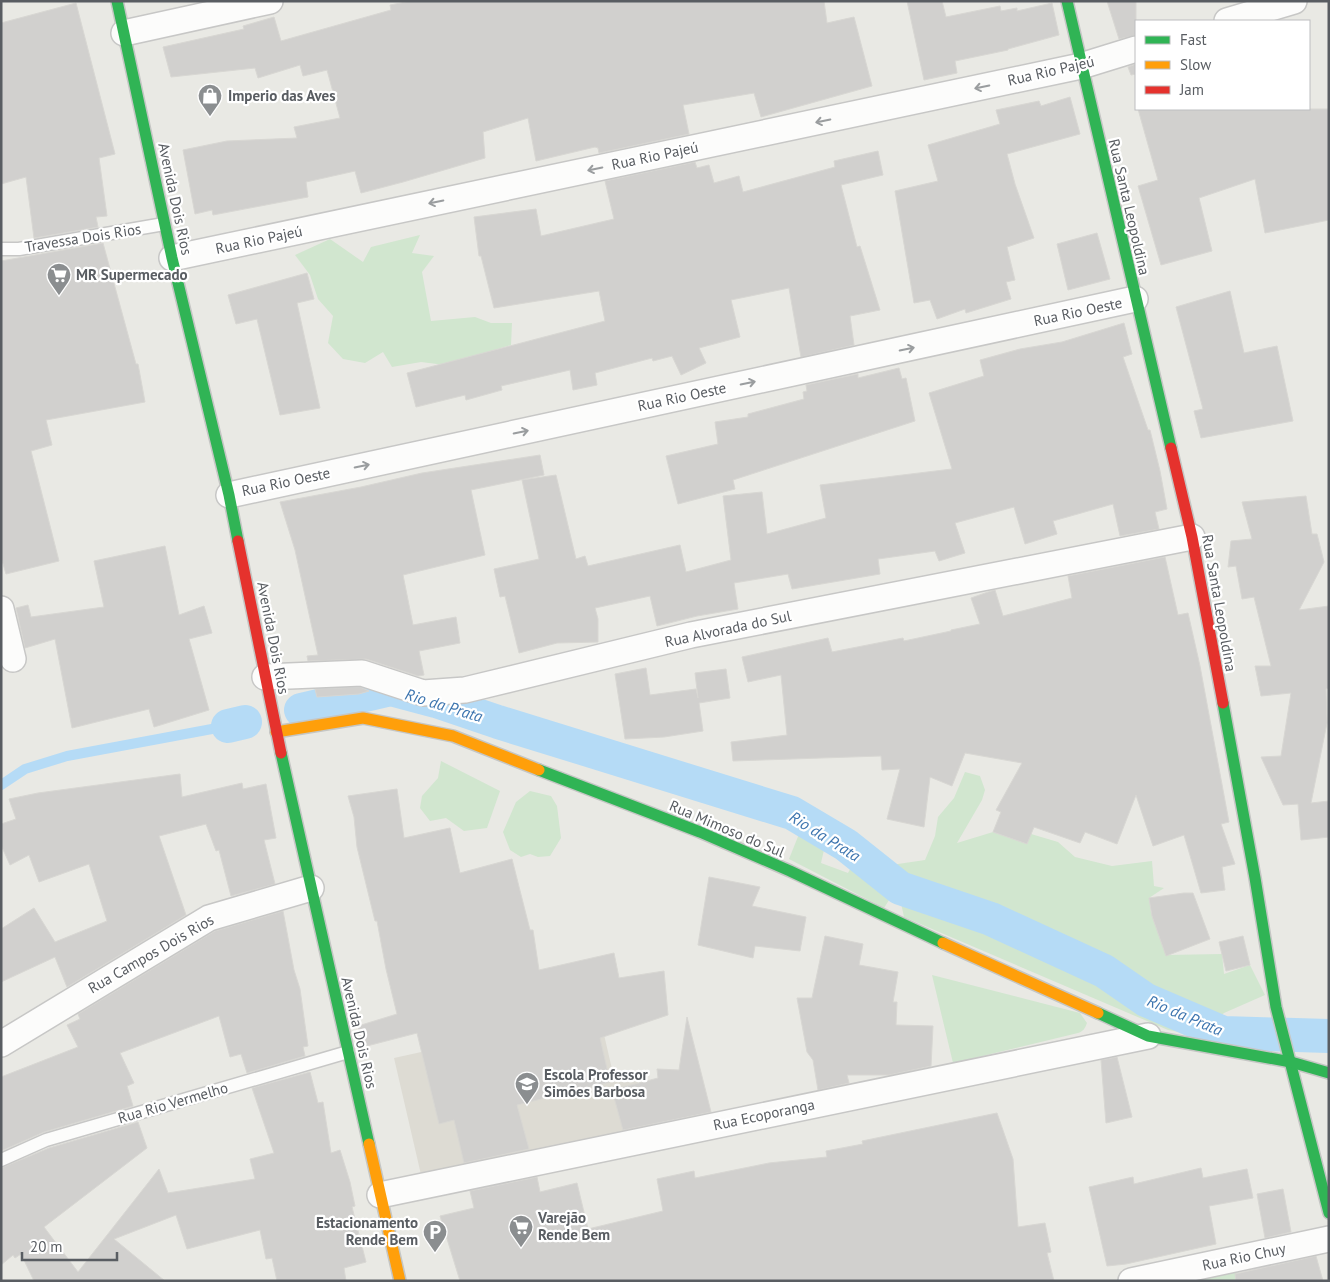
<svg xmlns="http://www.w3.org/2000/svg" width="1330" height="1282" viewBox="0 0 1330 1282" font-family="'PT Sans',sans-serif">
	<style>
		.education { fill: #dddbd3 }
		.green { fill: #d1e6cf }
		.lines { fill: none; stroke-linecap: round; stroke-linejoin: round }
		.stream { stroke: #b5dbf6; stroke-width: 10 }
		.canal { stroke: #b5dbf6; stroke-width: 34 }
		.building { fill: #d1d0ce; stroke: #d8d7d3 }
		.lane-casing { stroke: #c7c7c6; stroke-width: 15 }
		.street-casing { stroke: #c7c7c6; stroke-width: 28 }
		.fast-casing { stroke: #c5c6c4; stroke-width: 14 }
		.slow-casing { stroke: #c5c6c4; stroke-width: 14 }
		.jam-casing { stroke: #c5c6c4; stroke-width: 14 }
		.lane { stroke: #fcfcfb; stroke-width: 12 }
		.street { stroke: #fcfcfb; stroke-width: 25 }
		.fast { stroke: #30b455; stroke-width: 11 }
		.slow { stroke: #ff9f0a; stroke-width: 11 }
		.jam { stroke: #e5322d; stroke-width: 11 }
		.oneway { stroke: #9a9d9f }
		.labels { text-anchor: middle; stroke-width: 4.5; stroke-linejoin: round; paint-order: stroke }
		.street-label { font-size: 15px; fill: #595d62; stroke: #fff }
		.poi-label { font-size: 15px; font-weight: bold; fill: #595d62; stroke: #fff; text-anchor: start }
		.water-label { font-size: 16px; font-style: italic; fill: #3d75af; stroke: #fff }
	</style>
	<rect width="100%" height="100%" fill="#e9e9e4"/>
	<polygon class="education" points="599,1013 615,1082 641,1076 654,1127 422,1179 394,1058"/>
	<g class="green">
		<polygon points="420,235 412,253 434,256 422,272 431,321 475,317 491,323 512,323 511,345 445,365 421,362 392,367 383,352 365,363 343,359 328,343 333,316 318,299 310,275 295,255 330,239 363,262 371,247"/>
		<polygon points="441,761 500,791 487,828 464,831 446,818 430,821 420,808 422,796 438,778"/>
		<polygon points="965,772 980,776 985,790 982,800 957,843 993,832 1027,844 1031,834 1058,842 1075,857 1112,866 1152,861 1154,886 1164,888 1149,898 1151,912 1166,955 1222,954 1224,974 1250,965 1265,995 1224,1013 1198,1035 1168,1030 904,917 901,903 891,897 884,908 789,859 801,829 826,841 821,863 848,873 862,846 891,865 925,860 935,836 938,817 954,798"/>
		<polygon points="530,791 551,796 557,806 561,838 550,856 538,857 530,854 521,857 510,850 503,832 516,802"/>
		<path d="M 932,975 L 1080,1013 L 1087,1023 C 1085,1028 1084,1031 1078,1033 L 953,1063 Z"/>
		<polygon points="1213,1263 1255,1279 1255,1281 1197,1281"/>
	</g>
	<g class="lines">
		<polyline class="stream" points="1,785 25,769 67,756 228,726"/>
		<g class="canal">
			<polyline points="301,710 391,689 436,701 498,722 792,813 846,845 900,888 991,919 1104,971 1146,1000 1223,1033 1329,1036"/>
			<polyline points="228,726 245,722"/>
		</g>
	</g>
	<g class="building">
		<polygon points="411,1 824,1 827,23 854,17 872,86 761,117 754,93 683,105 689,134 599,153 598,148 595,147 536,161 528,118 483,132 485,158 403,182 361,193 355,171 306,182 308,197 213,215 212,210 195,214 183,150 227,141 297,138 294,127 340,118 327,70 303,76 300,65 258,78 255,68 171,77 163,47 244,29 243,26 274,17 281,41 391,10 390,5"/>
		<polygon points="907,1 942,1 946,17 1000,6 1001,11 1017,8 1017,11 1052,3 1059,35 1008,49 1008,50 955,61 957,73 924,80"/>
		<polygon points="1107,1 1136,1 1136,35 1119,39"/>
		<polygon points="76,3 115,154 99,158 107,216 96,217 98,227 34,238 26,177 1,184 1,23"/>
		<polygon points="1136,64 1136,74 1131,75 1128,67"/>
		<polygon points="1070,97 1080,134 1007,154 1015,184 1034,238 1007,247 1015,280 1006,282 1011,299 966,313 965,309 937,319 930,300 914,303 895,191 938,181 928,145 1000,124 996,110 1039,101 1041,106"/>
		<polygon points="1138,109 1329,109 1329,220 1265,233 1255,179 1199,198 1212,251 1161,265 1138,186 1158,180"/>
		<polygon points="878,151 883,175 841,185 857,247 860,246 880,310 850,316 854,345 801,357 789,288 731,300 740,337 699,348 706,363 681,375 672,356 653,361 652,358 595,373 597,385 573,390 570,370 501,386 502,390 466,400 465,395 416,407 407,373 605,321 599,291 494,308 481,256 479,256 474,217 536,209 541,236 614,219 605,181 695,162 697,168 709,165 714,183 739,176 743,192 835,167 834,161"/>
		<polygon points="1097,233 1110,279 1068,290 1057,244"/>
		<polygon points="103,243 136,364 138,364 145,402 46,420 52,445 31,451 59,561 6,574 1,557 1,261"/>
		<polygon points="307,273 314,299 297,303 320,408 280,415 257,319 236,324 228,295"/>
		<polygon points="1230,291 1244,353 1277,346 1293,421 1201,438 1194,411 1203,409 1176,307"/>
		<polygon points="1124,323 1132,354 1123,357 1148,430 1150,430 1160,471 1167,509 1155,512 1159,529 1120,536 1113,504 1053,521 1057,534 1025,544 1014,507 955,523 965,553 939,561 935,551 878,559 880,574 792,589 788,574 734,583 738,609 697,616 657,626 650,596 595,608 598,619 598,642 557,643 519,653 505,596 500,597 494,569 539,559 522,480 556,475 576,559 585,556 588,566 680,545 686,572 731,560 723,496 762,492 767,534 826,518 820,485 952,469 929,393 984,376 980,360 1020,349 1062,342"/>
		<polygon points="899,368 902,379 906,378 915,421 733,480 735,489 678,504 666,456 718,444 715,422 748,417 748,414 804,399 803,392 807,391 806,385 858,374 858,378"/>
		<polygon points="540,455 544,475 471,490 485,555 403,575 413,625 456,617 460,643 419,651 424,675 418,676 366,659 308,661 307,656 318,655 295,550 280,502 361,487 422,473"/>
		<polygon points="1306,496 1312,534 1317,534 1324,562 1299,610 1329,606 1329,688 1326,689 1327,723 1311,803 1329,801 1329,837 1301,840 1298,804 1283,805 1261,757 1281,756 1291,693 1261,696 1255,666 1271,666 1254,597 1242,599 1236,566 1228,567 1231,541 1252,539 1242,502"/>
		<polygon points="165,546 179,615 204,606 212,633 189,639 209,710 154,727 149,709 72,728 55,639 25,648 16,608 28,605 31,617 104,607 94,561"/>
		<polygon points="1165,557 1178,615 1188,613 1200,666 1229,822 1221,824 1235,864 1222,867 1225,890 1201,893 1184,835 1153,846 1136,795 1117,844 1085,832 1080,843 1034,827 1027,844 993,832 1001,812 996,810 1022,763 965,753 952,786 930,777 924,827 887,819 900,769 882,770 881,756 733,761 731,742 787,735 781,675 748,682 742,657 828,638 832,652 903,638 904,641 951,631 951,630 980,624 971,598 988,592 995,590 1003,616 1072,598 1068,576"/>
		<polygon points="646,668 650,695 696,689 698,698 695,673 726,669 730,698 699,703 703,731 664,737 625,739 615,674"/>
		<polygon points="360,687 369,691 359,694 317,697 315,689"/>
		<polygon points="180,774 182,797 242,783 243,789 266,784 276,838 264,840 275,884 231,896 219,850 216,851 206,824 159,836 186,915 67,987 55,957 1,982 1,929 34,908 55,942 107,921 89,864 39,882 29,855 10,865 1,845 1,824 16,819 9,799 38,793"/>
		<polygon points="397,789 404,838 450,828 460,873 512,859 530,930 533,930 539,970 614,953 619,978 664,971 668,1015 600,1038 610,1082 517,1105 529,1149 464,1163 454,1120 439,1124 417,1033 363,1047 358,1026 397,1014 386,969 377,921 375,921 357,847 354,817 348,796"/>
		<polygon points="709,877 760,887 752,906 806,917 800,951 755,946 753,958 698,945"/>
		<polygon points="1184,893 1193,893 1210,939 1166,956 1152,916 1149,898"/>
		<polygon points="283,911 294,970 300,989 308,1046 303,1047 305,1056 247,1073 241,1054 230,1057 219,1016 120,1053 134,1083 127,1086 133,1106 44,1132 1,1151 1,1077 78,1047 67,1025 80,1019 78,1014 215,931"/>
		<polygon points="825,936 863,944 859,965 898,972 893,1002 897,1002 896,1025 933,1026 931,1066 889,1075 847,1075 849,1083 818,1090 813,1060 807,1052 797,998 812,998"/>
		<polygon points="1243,936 1250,965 1226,971 1219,942"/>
		<polygon points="687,1017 711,1112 623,1130 612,1090 658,1078 657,1069 679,1070"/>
		<polygon points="1117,1057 1132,1117 1106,1123 1101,1060"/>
		<polygon points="310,1072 318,1103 323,1102 331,1153 340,1150 350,1182 355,1206 352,1207 366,1262 344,1268 346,1281 277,1281 272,1258 266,1259 260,1230 187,1249 176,1215 114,1239 165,1281 34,1281 21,1254 15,1258 13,1255 1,1265 1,1168 49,1148 138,1122 147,1148 44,1227 78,1272 159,1169 168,1193 255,1179 250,1159 274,1153 252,1088"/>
		<polygon points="997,1113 1013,1159 1018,1227 1045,1223 1051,1252 1047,1253 1054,1281 460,1281 440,1216 474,1208 470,1191 537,1177 540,1192 577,1183 588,1229 663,1211 657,1179 694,1171 695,1178 769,1163 827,1157 826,1151 863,1144 862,1141"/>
		<polygon points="1201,1168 1203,1178 1247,1169 1253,1198 1209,1206 1216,1244 1126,1264 1107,1266 1089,1187 1133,1177 1134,1184"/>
		<polygon points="1283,1189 1291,1232 1265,1238 1257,1194"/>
		<polygon points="1316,1256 1323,1281 1236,1281 1235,1274"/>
	</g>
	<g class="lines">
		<defs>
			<g id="lane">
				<polyline points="1,249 19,249 164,224"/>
				<polyline points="1,1160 46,1140 348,1052"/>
			</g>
			<g id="street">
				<polyline points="1227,21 1294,1"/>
				<polyline points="124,33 270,1"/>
				<polyline points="172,258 1081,66 1136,49"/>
				<polyline points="229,495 1135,299"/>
				<polyline points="1,609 13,659"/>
				<polyline points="265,677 362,673 423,693 465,690 691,635 1192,537"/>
				<polyline points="1,1044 209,918 311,888"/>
				<polyline points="380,1195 1148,1036"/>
				<polyline points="1131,1281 1329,1239"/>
			</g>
			<g id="fast">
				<polyline points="117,1 172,258 229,495 238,541"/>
				<polyline points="1067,1 1171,448"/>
				<polyline points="1223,703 1255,878 1276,1007 1329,1213"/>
				<polyline points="281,753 369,1144"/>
				<polyline points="539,770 700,832 790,871 943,943"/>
				<polyline points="1098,1013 1148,1036 1291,1062 1329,1073"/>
			</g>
			<g id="slow">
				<polyline points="276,732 363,718 453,736 539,770"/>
				<polyline points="943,943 1098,1013"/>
				<polyline points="369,1144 400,1281"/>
			</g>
			<g id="jam">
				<polyline points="1171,448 1192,537 1223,703"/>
				<polyline points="238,541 281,753"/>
			</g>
		</defs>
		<use href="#lane" class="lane-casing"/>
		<use href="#street" class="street-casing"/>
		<use href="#fast" class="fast-casing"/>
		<use href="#slow" class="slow-casing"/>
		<use href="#jam" class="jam-casing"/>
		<use href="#lane" class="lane"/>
		<use href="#street" class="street"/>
		<use href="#fast" class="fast"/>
		<use href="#slow" class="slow"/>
		<use href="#jam" class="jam"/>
	</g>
	<defs><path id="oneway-shaft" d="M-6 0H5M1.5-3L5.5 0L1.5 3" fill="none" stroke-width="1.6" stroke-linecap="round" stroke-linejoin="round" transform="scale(1.25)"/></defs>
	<g class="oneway">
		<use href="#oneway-shaft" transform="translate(982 87) rotate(168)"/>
		<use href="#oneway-shaft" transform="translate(823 121) rotate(168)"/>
		<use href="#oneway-shaft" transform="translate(595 169) rotate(168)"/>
		<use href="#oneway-shaft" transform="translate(436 202) rotate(168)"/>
		<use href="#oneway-shaft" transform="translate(907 349) rotate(-12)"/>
		<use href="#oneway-shaft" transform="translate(748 383) rotate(-12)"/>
		<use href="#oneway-shaft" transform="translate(521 432) rotate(-12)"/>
		<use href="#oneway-shaft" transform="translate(362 466) rotate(-12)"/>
	</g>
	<defs>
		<symbol id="shop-pin" viewBox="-11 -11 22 30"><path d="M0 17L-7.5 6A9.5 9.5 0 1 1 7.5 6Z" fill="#8b8e90" stroke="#fff"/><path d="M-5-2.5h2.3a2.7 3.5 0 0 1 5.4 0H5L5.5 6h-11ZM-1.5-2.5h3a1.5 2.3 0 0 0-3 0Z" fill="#fff"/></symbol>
		<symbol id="supermarket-pin" viewBox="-11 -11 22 30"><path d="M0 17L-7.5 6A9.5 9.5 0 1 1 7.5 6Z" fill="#8b8e90" stroke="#fff"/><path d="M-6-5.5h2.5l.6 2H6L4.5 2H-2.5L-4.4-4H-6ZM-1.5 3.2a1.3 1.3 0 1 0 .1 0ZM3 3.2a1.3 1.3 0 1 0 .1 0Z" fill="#fff"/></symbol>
		<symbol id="school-pin" viewBox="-11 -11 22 30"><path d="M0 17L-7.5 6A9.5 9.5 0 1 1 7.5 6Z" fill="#8b8e90" stroke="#fff"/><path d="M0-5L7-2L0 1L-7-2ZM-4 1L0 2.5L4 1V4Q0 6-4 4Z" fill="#fff"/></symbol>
		<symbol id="parking-pin" viewBox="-11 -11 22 30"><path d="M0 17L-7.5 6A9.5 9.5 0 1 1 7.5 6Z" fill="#8b8e90" stroke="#fff"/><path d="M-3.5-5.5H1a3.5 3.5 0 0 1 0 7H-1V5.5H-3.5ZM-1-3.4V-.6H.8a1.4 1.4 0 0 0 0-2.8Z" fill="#fff"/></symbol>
	</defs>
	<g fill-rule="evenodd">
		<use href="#shop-pin" x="196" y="82" width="28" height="38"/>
		<use href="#supermarket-pin" x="45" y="261" width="28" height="38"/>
		<use href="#school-pin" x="513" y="1070" width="28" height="38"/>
		<use href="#supermarket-pin" x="507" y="1213" width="28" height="38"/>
		<use href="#parking-pin" x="421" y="1218" width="28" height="38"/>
	</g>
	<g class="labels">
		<g class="street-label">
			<text transform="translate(1051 71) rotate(-13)" y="5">Rua Rio Pajeú</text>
			<text transform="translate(655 156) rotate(-12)" y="5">Rua Rio Pajeú</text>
			<text transform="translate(175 199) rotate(78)" y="5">Avenida Dois Rios</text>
			<text transform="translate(1129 207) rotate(77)" y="5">Rua Santa Leopoldina</text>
			<text transform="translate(83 238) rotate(-9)" y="5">Travessa Dois Rios</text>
			<text transform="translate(259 240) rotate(-12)" y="5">Rua Rio Pajeú</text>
			<text transform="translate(1078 312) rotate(-12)" y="5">Rua Rio Oeste</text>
			<text transform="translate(682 397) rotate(-12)" y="5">Rua Rio Oeste</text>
			<text transform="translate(286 482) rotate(-12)" y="5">Rua Rio Oeste</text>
			<text transform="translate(1219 603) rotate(80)" y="5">Rua Santa Leopoldina</text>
			<text transform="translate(728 629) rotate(-12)" y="5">Rua Alvorada do Sul</text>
			<text transform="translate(273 638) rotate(79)" y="5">Avenida Dois Rios</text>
			<text transform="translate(727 829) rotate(23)" y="5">Rua Mimoso do Sul</text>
			<text transform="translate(151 954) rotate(-30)" y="5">Rua Campos Dois Rios</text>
			<text transform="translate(359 1033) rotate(77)" y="5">Avenida Dois Rios</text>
			<text transform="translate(173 1103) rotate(-16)" y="5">Rua Rio Vermelho</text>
			<text transform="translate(764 1115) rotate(-12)" y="5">Rua Ecoporanga</text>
			<text transform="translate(1244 1257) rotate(-12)" y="5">Rua Rio Chuy</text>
		</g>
		<g class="poi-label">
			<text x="228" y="101">Imperio das Aves</text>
			<text x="76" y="280">MR Supermecado</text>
			<text x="544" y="1080">Escola Professor<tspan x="544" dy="17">Simões Barbosa</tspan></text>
			<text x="538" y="1223">Varejão<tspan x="538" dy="17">Rende Bem</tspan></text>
			<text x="418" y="1228" text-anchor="end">Estacionamento<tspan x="418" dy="17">Rende Bem</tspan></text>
		</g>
		<g class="water-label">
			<text transform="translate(444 705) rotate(17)" y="6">Rio da Prata</text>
			<text transform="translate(825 836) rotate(32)" y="6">Rio da Prata</text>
			<text transform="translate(1185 1015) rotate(23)" y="6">Rio da Prata</text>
		</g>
	</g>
	<rect width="1330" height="1282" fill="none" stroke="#595d62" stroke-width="5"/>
	<rect x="1135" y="20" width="175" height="90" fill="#ffffff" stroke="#bdbec0"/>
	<rect x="1145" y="36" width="25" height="8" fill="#30b455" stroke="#bdbec0"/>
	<text x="1180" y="45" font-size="15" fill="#595d62">Fast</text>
	<rect x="1145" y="61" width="25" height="8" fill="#ff9f0a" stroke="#bdbec0"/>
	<text x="1180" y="70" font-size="15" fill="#595d62">Slow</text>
	<rect x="1145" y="86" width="25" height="8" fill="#e5322d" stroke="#bdbec0"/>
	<text x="1180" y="95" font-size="15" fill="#595d62">Jam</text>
	<path d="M22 1252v8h95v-8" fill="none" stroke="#595d62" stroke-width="2.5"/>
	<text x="30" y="1252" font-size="15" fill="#595d62" stroke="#ffffff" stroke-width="4" paint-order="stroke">20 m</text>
</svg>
